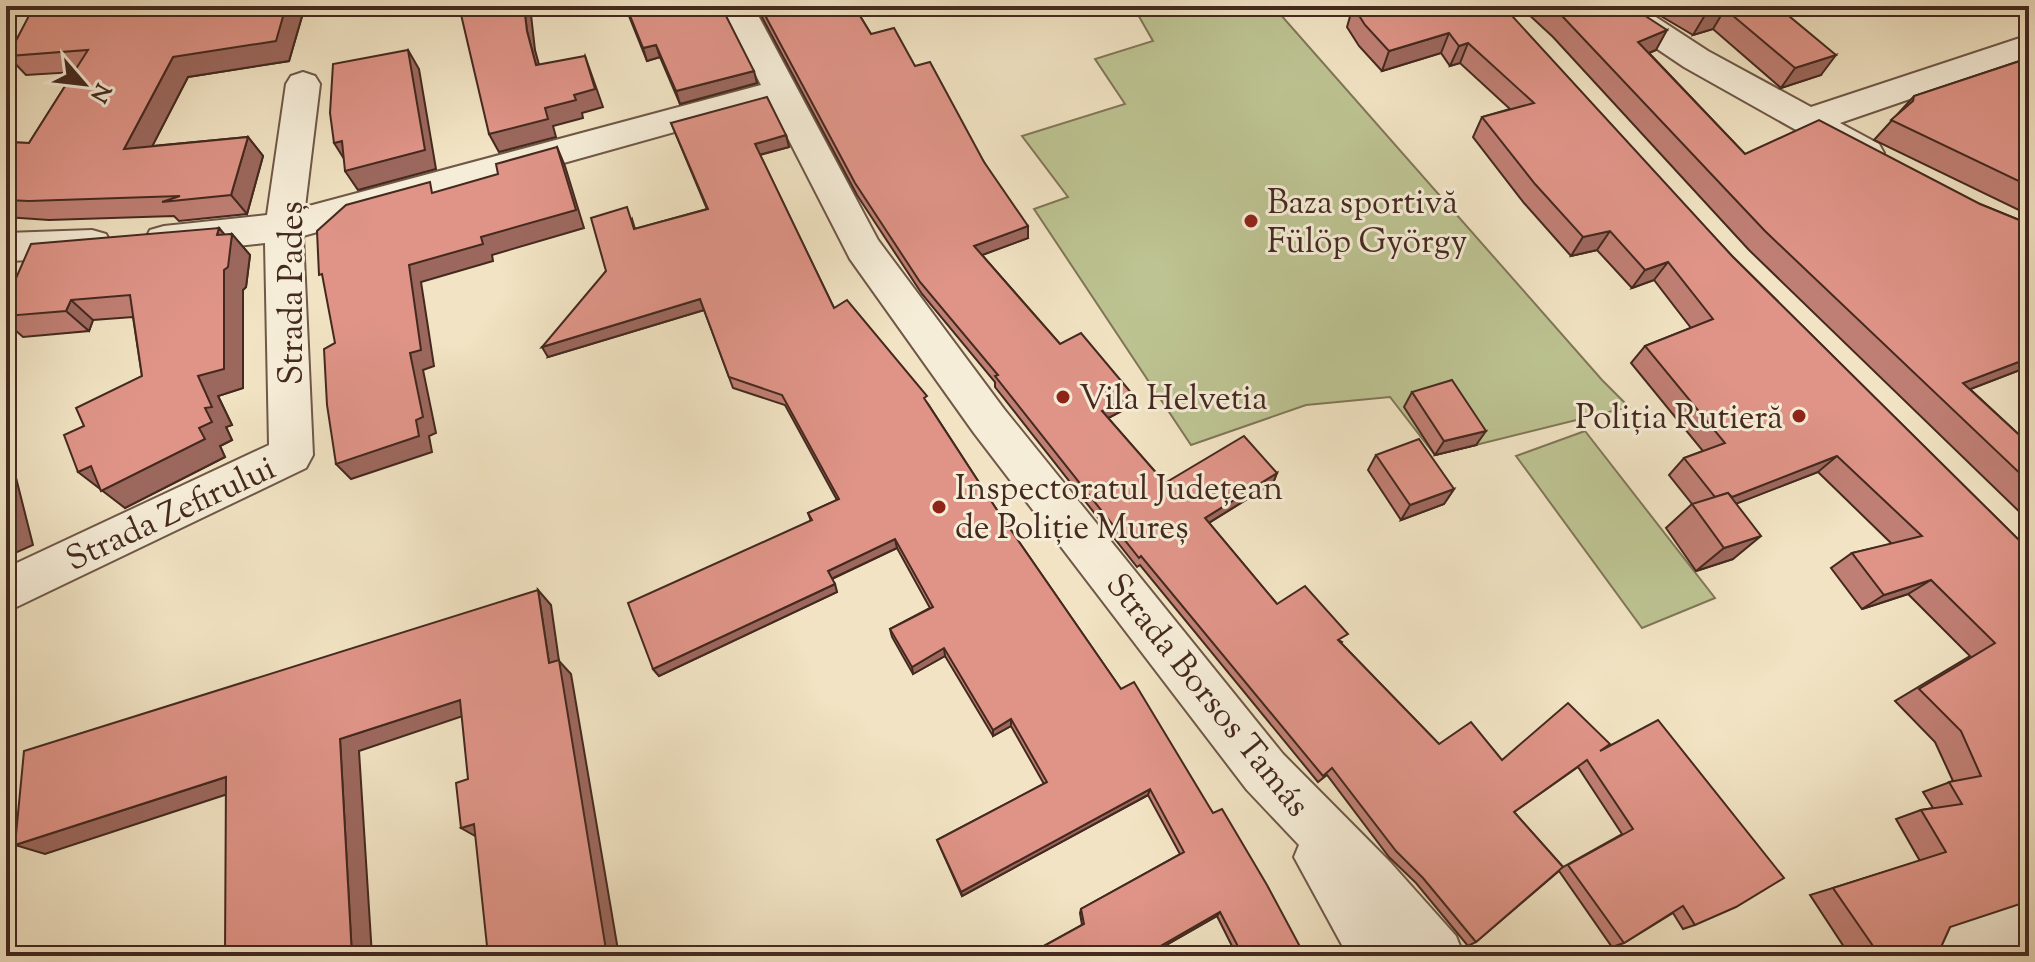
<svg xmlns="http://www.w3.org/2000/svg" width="2035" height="962" viewBox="0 0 2035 962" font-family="'Sorts Mill Goudy',serif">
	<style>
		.green { fill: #bdc392; stroke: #807658; stroke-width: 2 }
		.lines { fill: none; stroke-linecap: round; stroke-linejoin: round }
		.minor-casing { stroke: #6f5848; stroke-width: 4 }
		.minor { fill: #f6edd8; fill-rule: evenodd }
		.wall { fill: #c07f74; stroke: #44291f; stroke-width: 2; fill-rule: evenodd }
		.shaded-wall { fill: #9c685e; stroke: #44291f; stroke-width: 2 }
		.building { fill: #df9487; stroke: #44291f; stroke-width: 2 }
		.poi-dot { fill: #8f2418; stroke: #f6edd8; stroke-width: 3 }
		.labels { text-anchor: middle; stroke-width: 6; stroke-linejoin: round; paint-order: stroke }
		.poi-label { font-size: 34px; fill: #44291f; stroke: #f6edd8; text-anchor: start }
		.street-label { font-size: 34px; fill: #44291f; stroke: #f6edd8 }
	</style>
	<rect width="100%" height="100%" fill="#f1e3c3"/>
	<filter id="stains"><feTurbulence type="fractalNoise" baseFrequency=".0025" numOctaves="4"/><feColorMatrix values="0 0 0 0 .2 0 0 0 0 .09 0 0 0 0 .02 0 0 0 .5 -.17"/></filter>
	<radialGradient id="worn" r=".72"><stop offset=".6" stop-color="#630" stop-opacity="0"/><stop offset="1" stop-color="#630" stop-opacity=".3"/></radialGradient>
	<g class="green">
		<polygon points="1133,6 1273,6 1602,380 1629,407 1435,455 1390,397 1306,405 1191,445 1034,209 1068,197 1022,136 1125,104 1095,59 1153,41"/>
		<polygon points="1585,431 1715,598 1642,628 1516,456"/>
	</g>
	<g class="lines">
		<defs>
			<g id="minor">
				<polygon points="721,6 753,6 878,240 1004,409 1283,754 1390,862 1456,936 1464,956 1348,956 1294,857 1299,845 1247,790 974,433 850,259 771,105 303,236 313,455 306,468 6,612 6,568 269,445 265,243 164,254 150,250 145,240 150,230 164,226 267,215 286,84 291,76 303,72 315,76 320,84 305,207 761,85"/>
				<polygon points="1600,6 1639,6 1708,51 1811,107 2029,35 2029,58 1840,123 1879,144 1884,153 1879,162 1866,166 1853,162 1684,67 1604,13"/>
				<polygon points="92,230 106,234 111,244 106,254 92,258 6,261 6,233"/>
				<polygon points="2029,901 2029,955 1915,956 1923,936"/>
			</g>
		</defs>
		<use href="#minor" class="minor-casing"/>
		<use href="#minor" class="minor"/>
	</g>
	<g class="wall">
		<polygon points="6,6 305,6 289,61 188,77 152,146 248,137 263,156 247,214 179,221 174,216 49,220 6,217 6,142 29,143 74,72 26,75 8,56 30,15 6,16"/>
		<polygon points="625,6 721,6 757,83 680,104 660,57 647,61"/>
		<path d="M 756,6 L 854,6 L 871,34 L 915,66 L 984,162 L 1028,238 L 982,255 L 1060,344 L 1131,406 L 1108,418 L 1165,483 L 1277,473 L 1273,483 L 1209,523 L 1277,604 L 1342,642 L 1341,643 L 1439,744 L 1502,760 L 1600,751 L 1695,925 L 1683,929 L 1673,913 L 1624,943 L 1612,947 L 1559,871 L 1476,942 L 1468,946 L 1416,883 L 1389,857 L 1327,775 L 1318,782 L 1140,565 L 1137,567 L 995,387 L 995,382 L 922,294 L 857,195 ZM 1578,767 L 1622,834 L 1563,867 L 1514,812 Z"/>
		<polygon points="1353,6 1496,6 1732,256 2029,550 1950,927 1940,949 1943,953 2029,956 1850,956 1810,895 1920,861 1896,819 1921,810 1933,808 1923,792 1953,781 1935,742 1895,701 1970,656 1908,594 1862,609 1831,568 1852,553 1892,544 1818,472 1737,503 1733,559 1696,571 1666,528 1692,504 1669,475 1684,458 1703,451 1631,363 1645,346 1691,328 1654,280 1632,288 1597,250 1571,256 1524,203 1473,137 1482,117 1510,109 1460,63 1450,66 1441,53 1382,71 1359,46 1347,27"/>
		<polygon points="1529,6 1630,6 1656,50 1649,53 1745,154 1980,204 2029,224 2029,371 2025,368 1970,389 2029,444 2029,521 1749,250 1553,37 1526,12"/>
		<polygon points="1644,6 1777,6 1821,75 1781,88 1713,29 1693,35"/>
		<polygon points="2029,58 2029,215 1874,140 1914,96"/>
		<polygon points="671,123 786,135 789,147 760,155 834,308 928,404 997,510 1121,689 1213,813 1305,956 1237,956 1217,916 1147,956 1045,956 1042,950 1042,947 1082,925 1080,913 1081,909 1180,854 1148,795 962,896 937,840 1044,784 1011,726 993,736 945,656 913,674 892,637 890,629 930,608 897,548 832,579 837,592 659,676 653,669 811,521 808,513 837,500 785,405 733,388 704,310 548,357 606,271 632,219 635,229 707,209"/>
		<polygon points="219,228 224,235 232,234 250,255 246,287 243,290 243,388 218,396 232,425 226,427 232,440 220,446 225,457 125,508 84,426 142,376 133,317 93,320 89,331 23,337 6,322 6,301"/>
		<polygon points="1412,392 1476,445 1435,455 1404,407"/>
		<polygon points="1376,455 1454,489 1444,504 1401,520 1368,470"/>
	</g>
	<g class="shaded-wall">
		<polygon points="286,6 305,6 289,61 188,77 141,168 124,149 173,57"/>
		<polygon points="524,6 530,6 535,50 544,83 536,65 527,31"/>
		<polygon points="1725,9 1713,29 1693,35 1705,15"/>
		<polygon points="1667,30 1656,50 1627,62 1638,42"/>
		<polygon points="1449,33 1441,53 1382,71 1389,51"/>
		<polygon points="1468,43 1460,63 1450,66 1459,46"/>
		<polygon points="656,45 660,57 647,61 643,48"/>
		<polygon points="408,50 419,69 436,169 358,190 345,171"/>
		<polygon points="1836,55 1821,75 1781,88 1795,68"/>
		<polygon points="585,56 603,107 582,113 583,118 553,126 556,137 499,152 489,134 574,95"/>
		<polygon points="754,71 757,83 680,104 676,91"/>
		<polygon points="786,135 789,147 758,155 755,144"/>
		<polygon points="248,137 263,156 247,214 231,195"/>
		<polygon points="342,141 346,162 334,143"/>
		<polygon points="557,147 565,166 584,228 492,255 493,261 421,282 434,366 423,370 436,433 429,436 432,452 351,479 336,464 416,420 410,353 409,265 481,237"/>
		<polygon points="1028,226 1028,238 974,258 974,246"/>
		<polygon points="219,228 231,242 232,234 250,255 246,287 243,290 243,388 218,396 232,425 226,427 232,440 220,446 225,457 125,508 78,472 91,466 199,428 205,408 198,376 224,270 217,235"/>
		<polygon points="1610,231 1597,250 1571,256 1583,237"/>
		<polygon points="1668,262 1654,280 1632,288 1645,270"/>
		<polygon points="700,299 704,310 548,357 542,347"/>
		<polygon points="71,300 93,320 89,331 66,311"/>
		<polygon points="2029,358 2029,365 2025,368 1942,400 1963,383"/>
		<polygon points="1133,395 1131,406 1101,422 1102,411"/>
		<polygon points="1486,431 1476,445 1435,455 1444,441"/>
		<polygon points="6,438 33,545 6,557"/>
		<polygon points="1837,456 1818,472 1702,517 1719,502"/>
		<polygon points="1277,473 1273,483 1202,527 1205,518"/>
		<polygon points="1454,489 1444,504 1401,520 1410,505"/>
		<polygon points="1761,536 1733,559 1696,571 1724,548"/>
		<polygon points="895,539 897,548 831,579 828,571"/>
		<polygon points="1931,580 1908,594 1862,609 1884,595"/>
		<polygon points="835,584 837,592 659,676 653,669"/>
		<polygon points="538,590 551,605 559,661 571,674 619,956 607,956 549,663"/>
		<polygon points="944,648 945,656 913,674 912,667"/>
		<polygon points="460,700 475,712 359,751 372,956 352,956 340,739"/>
		<polygon points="1011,719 1011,726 993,736 993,730"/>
		<polygon points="226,777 249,787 45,854 15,845"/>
		<polygon points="1150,789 1148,795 962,896 961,892"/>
		<polygon points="474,824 477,837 461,828"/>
		<polygon points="1220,912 1217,916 1147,956 1143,956"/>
	</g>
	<g class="building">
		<polygon points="34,6 286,6 276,41 173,57 124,149 248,137 231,195 162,202 180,196 29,201 6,200 6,142 29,143 88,50 8,56"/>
		<polygon points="459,6 524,6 527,31 536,65 585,56 595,89 574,95 576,100 545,108 548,119 489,134"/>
		<polygon points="626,6 721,6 754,71 676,91 656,45 643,48"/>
		<polygon points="760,6 854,6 871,34 894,28 915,66 930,62 984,162 1028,226 974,246 1060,344 1081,333 1133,395 1102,411 1165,483 1244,436 1277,473 1205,518 1277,604 1305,586 1348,634 1338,640 1439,744 1471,722 1502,760 1568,703 1610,744 1600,751 1658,720 1784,878 1736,907 1695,925 1683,906 1624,943 1568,865 1633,829 1587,760 1514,812 1563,867 1476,942 1423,878 1396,851 1332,768 1323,776 1141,556 1139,558 995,376 998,375 920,282 855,183"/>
		<polygon points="1353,6 1496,6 1498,8 1503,6 1732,256 2029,550 2029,901 1950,927 1940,949 1943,953 2029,953 2029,956 1880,956 1833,888 1946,852 1921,810 1962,804 1949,782 1981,776 1961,731 1919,689 1995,643 1931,580 1884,595 1852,553 1922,536 1837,456 1732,497 1728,493 1715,497 1684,458 1725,443 1645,346 1713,319 1668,262 1645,270 1610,231 1583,237 1535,184 1482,117 1534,103 1468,43 1459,46 1449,33 1389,51 1365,25"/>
		<polygon points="1551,6 1630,6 1667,30 1638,42 1745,154 1819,120 1980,204 2029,224 2029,358 1963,383 2029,444 2029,482 1765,231 1563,17"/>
		<polygon points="1690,6 1777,6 1836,55 1795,68 1725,9 1705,15"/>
		<polygon points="408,50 425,150 345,171 342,141 334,143 330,113 333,64"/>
		<polygon points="2029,58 2029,186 1891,120 1913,101 1914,96"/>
		<polygon points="767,97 786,135 755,144 834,308 847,300 927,396 924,398 997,510 1121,689 1134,682 1213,813 1222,809 1267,885 1305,956 1243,956 1220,912 1143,956 1047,956 1042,947 1084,924 1081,909 1184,852 1150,789 961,892 937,840 1047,782 1011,719 993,730 944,648 912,667 890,629 933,607 895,539 828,571 835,584 653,669 628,603 812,520 808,513 839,499 782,395 729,377 700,299 542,347 606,271 591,218 627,207 634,229 708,209 671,123"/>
		<polygon points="557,147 576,210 481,237 483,244 409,265 421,350 410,353 423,417 416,420 419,436 336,464 327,405 324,349 335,343 322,274 319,275 317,231 346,205 430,182 432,193 498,174 496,164"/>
		<polygon points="219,228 217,235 232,234 228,267 224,270 224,369 198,376 212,407 205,408 212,422 199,428 205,439 101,491 91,466 78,472 64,435 84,426 76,408 142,376 130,295 71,300 66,311 6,316 6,301 31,244"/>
		<polygon points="1452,380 1486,431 1444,441 1412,392"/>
		<polygon points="1419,439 1454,489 1410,505 1376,455"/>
		<polygon points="1728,493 1761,536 1724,548 1692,504"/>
		<polygon points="6,517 9,531 6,532"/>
		<polygon points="538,590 549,663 559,660 607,956 460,956 487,946 474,824 461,828 456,783 468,779 460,700 340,739 352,956 225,956 226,777 15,845 24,751"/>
		<polygon points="728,952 729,956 718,956"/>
	</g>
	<g class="poi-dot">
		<circle cx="1251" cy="221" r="8"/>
		<circle cx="1063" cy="397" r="8"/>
		<circle cx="1799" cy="416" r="8"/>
		<circle cx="939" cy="507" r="8"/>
	</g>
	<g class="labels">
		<g class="poi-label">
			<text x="1267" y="213">Baza sportivă<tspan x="1267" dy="39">Fülöp György</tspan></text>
			<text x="1079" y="409">Vila Helvetia</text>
			<text x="1783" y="428" text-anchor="end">Poliția Rutieră</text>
			<text x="955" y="499">Inspectoratul Județean<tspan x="955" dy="39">de Poliție Mureș</tspan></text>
		</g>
		<g class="street-label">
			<text transform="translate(290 293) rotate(-90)" y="12">Strada Padeș</text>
			<text transform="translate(170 512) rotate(-25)" y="12">Strada Zefirului</text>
			<text transform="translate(1209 694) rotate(51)" y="12">Strada Borsos Tamás</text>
		</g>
	</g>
	<rect width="2035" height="962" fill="none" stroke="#f1e3c3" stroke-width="32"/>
	<rect x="8" y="8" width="2019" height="946" fill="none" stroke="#44291f" stroke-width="4"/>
	<rect x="16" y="16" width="2003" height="930" fill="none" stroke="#44291f" stroke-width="2"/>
	<g transform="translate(84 84) rotate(118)" stroke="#f6edd8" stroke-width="6" paint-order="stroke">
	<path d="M0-6L14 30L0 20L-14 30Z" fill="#44291f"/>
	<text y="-12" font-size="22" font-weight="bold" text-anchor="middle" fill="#44291f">N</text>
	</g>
	<rect width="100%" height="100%" filter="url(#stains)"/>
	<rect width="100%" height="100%" fill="url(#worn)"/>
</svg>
